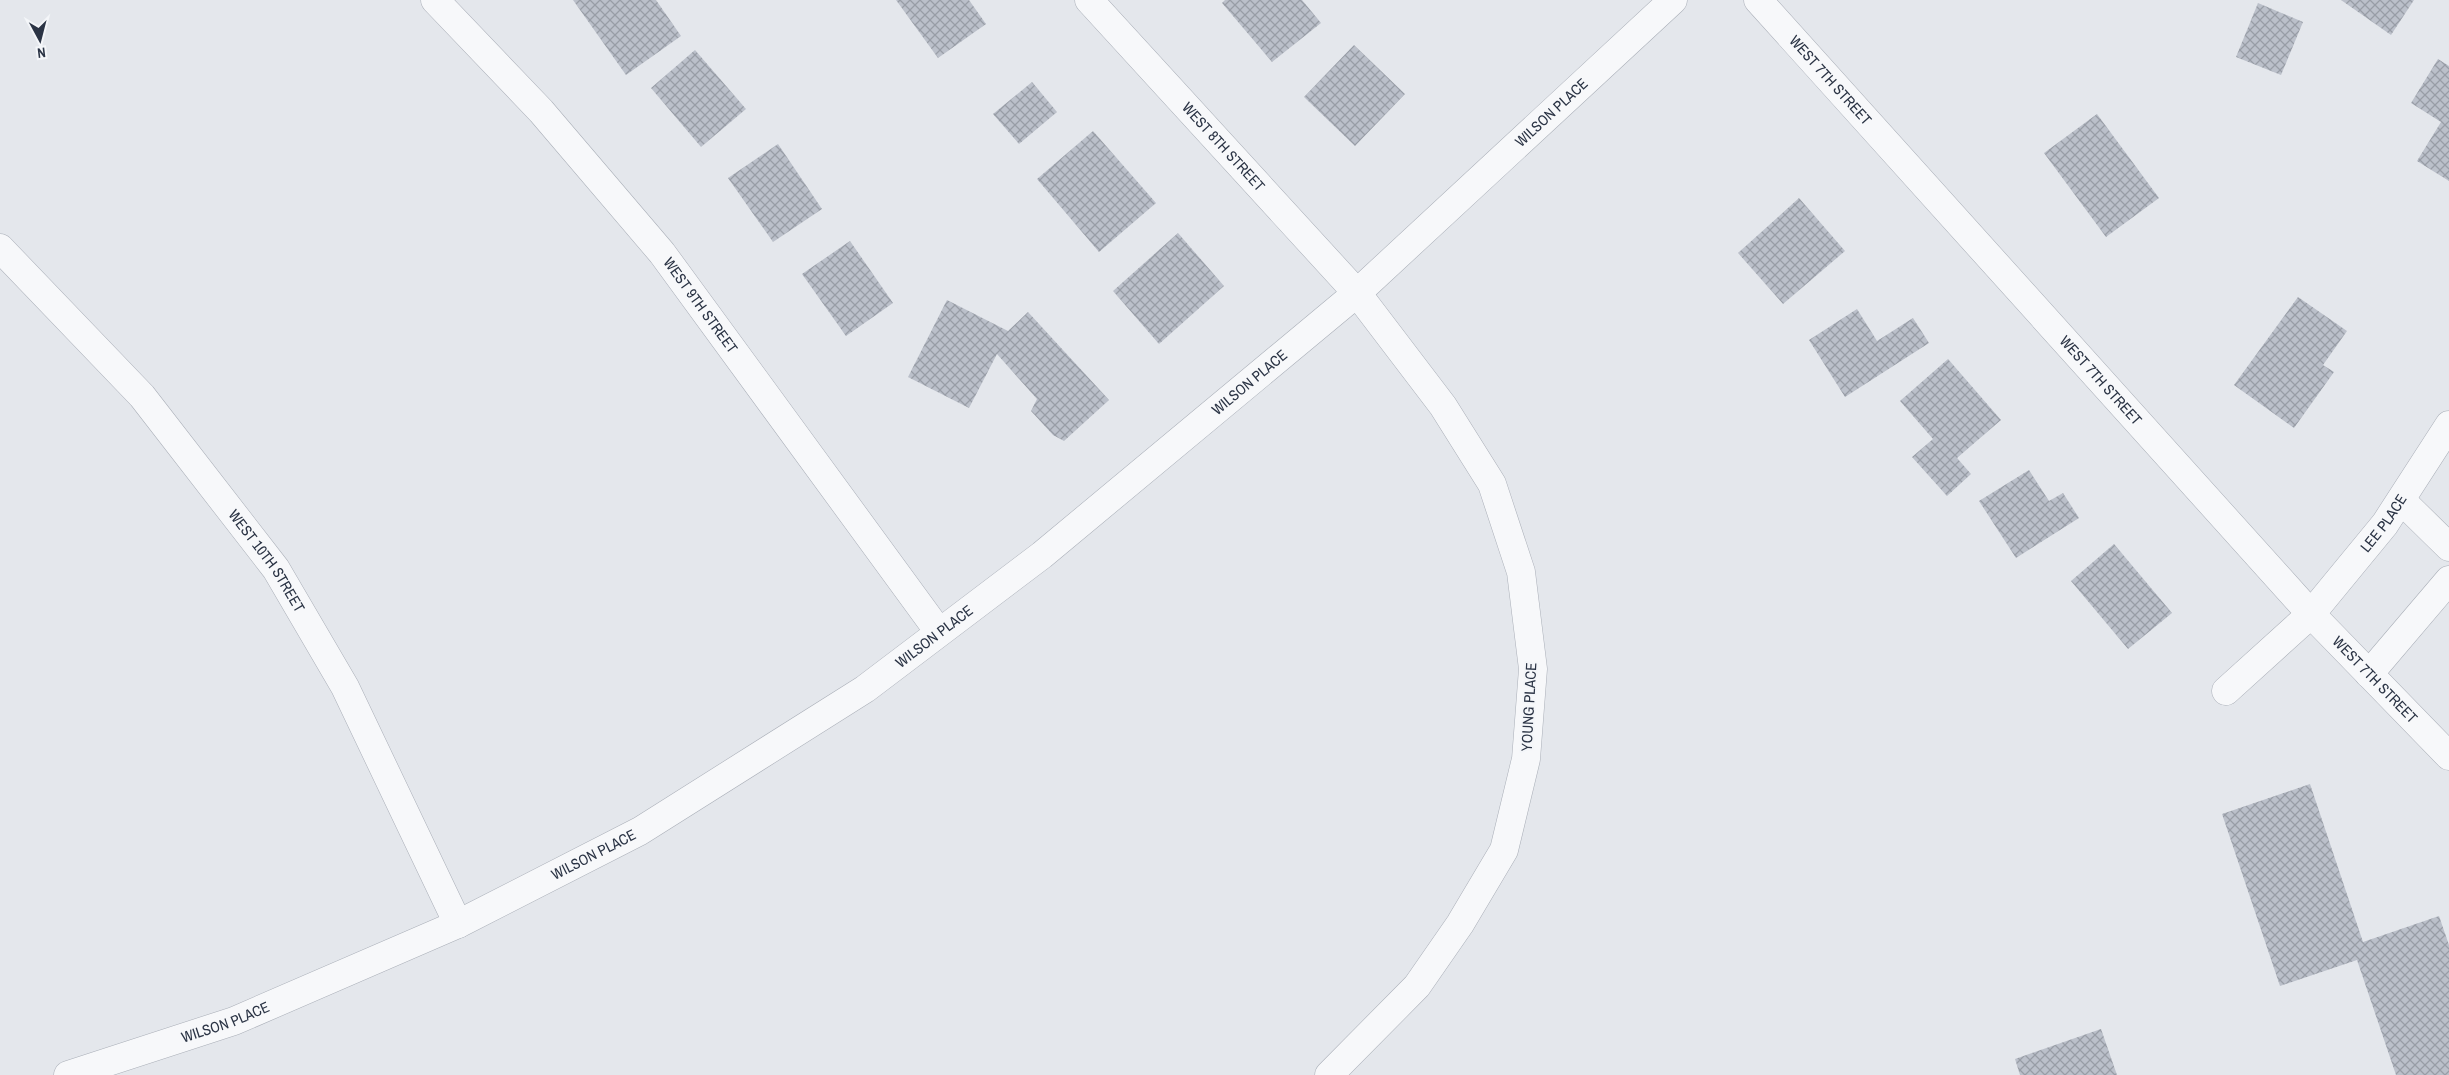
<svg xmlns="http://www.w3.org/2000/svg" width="2449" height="1075" viewBox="0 0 2449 1075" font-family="'Archivo Narrow',sans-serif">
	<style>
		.building { fill: url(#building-cross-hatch) }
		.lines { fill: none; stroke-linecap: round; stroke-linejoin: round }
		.minor-casing { stroke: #a9aeb7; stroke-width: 29 }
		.minor { stroke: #f7f8fa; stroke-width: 28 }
		.labels { text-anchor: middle; stroke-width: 4; stroke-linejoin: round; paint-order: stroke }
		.street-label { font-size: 15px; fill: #2b3445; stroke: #f4f6f9 }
	</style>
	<defs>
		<pattern id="building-cross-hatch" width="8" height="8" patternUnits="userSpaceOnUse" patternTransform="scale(1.25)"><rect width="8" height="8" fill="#bbc0ca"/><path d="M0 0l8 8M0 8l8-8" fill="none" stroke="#989da6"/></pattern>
	</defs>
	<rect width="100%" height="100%" fill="#e4e7ec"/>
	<g class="building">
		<polygon points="573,0 656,0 681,36 626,75"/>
		<polygon points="896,0 969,0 986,24 938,58"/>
		<polygon points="1225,0 1302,0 1321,23 1272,62 1222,3"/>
		<polygon points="2341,0 2414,0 2391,35"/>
		<polygon points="2258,3 2303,22 2281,75 2236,57"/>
		<polygon points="1354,45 1405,94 1355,146 1304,97"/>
		<polygon points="695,50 746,109 701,147 651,88"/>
		<polygon points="2438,59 2449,66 2449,181 2417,161 2441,122 2411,103"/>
		<polygon points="1032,82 1057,112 1019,144 993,114"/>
		<polygon points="2097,114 2159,198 2106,237 2044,153"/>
		<polygon points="1093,131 1156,203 1099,252 1037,179"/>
		<polygon points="778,144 822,209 773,242 728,178"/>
		<polygon points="1799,198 1845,251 1783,304 1738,253"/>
		<polygon points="1178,233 1224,286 1159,344 1113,291"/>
		<polygon points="850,241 893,303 846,336 802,274"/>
		<polygon points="2298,297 2347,331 2323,365 2334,372 2294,428 2234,385"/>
		<polygon points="947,300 1008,331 1028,312 1109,400 1064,441 1053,435 1031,411 1037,399 997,354 969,408 908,377"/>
		<polygon points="1857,309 1877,341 1913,318 1929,343 1845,397 1809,340"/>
		<polygon points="1948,359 2001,420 1957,458 1971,474 1947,496 1912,457 1933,439 1900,401"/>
		<polygon points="2029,470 2049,501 2063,493 2079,518 2016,558 1979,501"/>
		<polygon points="2114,544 2172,613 2128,649 2071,581"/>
		<polygon points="2310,784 2363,942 2439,916 2449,945 2449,1075 2396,1075 2357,960 2280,986 2222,814"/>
		<polygon points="2101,1029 2117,1075 2020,1075 2015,1059"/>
	</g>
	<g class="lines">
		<defs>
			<g id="minor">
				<path id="s1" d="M 435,0 L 541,111 L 662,253 L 939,632"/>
				<path id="s2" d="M 1089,0 L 1357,293 L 1443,406 L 1492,484 L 1521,572 L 1533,669 L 1526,759 L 1504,850 L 1460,924 L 1417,986 L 1329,1075"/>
				<path id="s3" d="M 1758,0 L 2311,614 L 2449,756"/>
				<path id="s4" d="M 0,248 L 142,396 L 276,569 L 345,687 L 458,924"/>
				<polyline points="2401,500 2449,547"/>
				<polyline points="2369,674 2449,580"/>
				<path id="s5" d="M 2226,691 L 2311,614 L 2385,524 L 2449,425"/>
				<path id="s6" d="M 68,1075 L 234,1021 L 458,924 L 640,831 L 865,689 L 1042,555 L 1357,293 L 1673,0"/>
			</g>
		</defs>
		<use href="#minor" class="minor-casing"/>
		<use href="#minor" class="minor"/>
	</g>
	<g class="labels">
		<g class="street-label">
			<text dy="5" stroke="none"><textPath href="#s3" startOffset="108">WEST 7TH STREET</textPath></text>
			<text dy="5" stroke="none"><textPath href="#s6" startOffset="1786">WILSON PLACE</textPath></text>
			<text dy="5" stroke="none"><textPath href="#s2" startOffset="199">WEST 8TH STREET</textPath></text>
			<text dy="5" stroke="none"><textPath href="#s1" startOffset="405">WEST 9TH STREET</textPath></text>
			<text dy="5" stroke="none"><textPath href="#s3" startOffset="512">WEST 7TH STREET</textPath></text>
			<text dy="5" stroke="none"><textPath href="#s6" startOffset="1381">WILSON PLACE</textPath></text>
			<text dy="5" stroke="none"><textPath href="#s5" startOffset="231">LEE PLACE</textPath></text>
			<text dy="5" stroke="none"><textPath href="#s4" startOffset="412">WEST 10TH STREET</textPath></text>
			<text dy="5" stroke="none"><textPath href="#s6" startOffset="976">WILSON PLACE</textPath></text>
			<text dy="5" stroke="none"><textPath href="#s3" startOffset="918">WEST 7TH STREET</textPath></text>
			<text transform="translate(1529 707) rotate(-87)" y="5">YOUNG PLACE</text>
			<text dy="5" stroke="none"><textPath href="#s6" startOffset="571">WILSON PLACE</textPath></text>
			<text dy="5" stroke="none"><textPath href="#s6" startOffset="166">WILSON PLACE</textPath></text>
		</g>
	</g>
	<g transform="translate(40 40) rotate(173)" stroke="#f4f6f9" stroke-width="4" paint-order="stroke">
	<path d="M0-4L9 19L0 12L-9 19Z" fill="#2b3445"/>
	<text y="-8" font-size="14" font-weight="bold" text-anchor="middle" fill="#2b3445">N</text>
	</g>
</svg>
